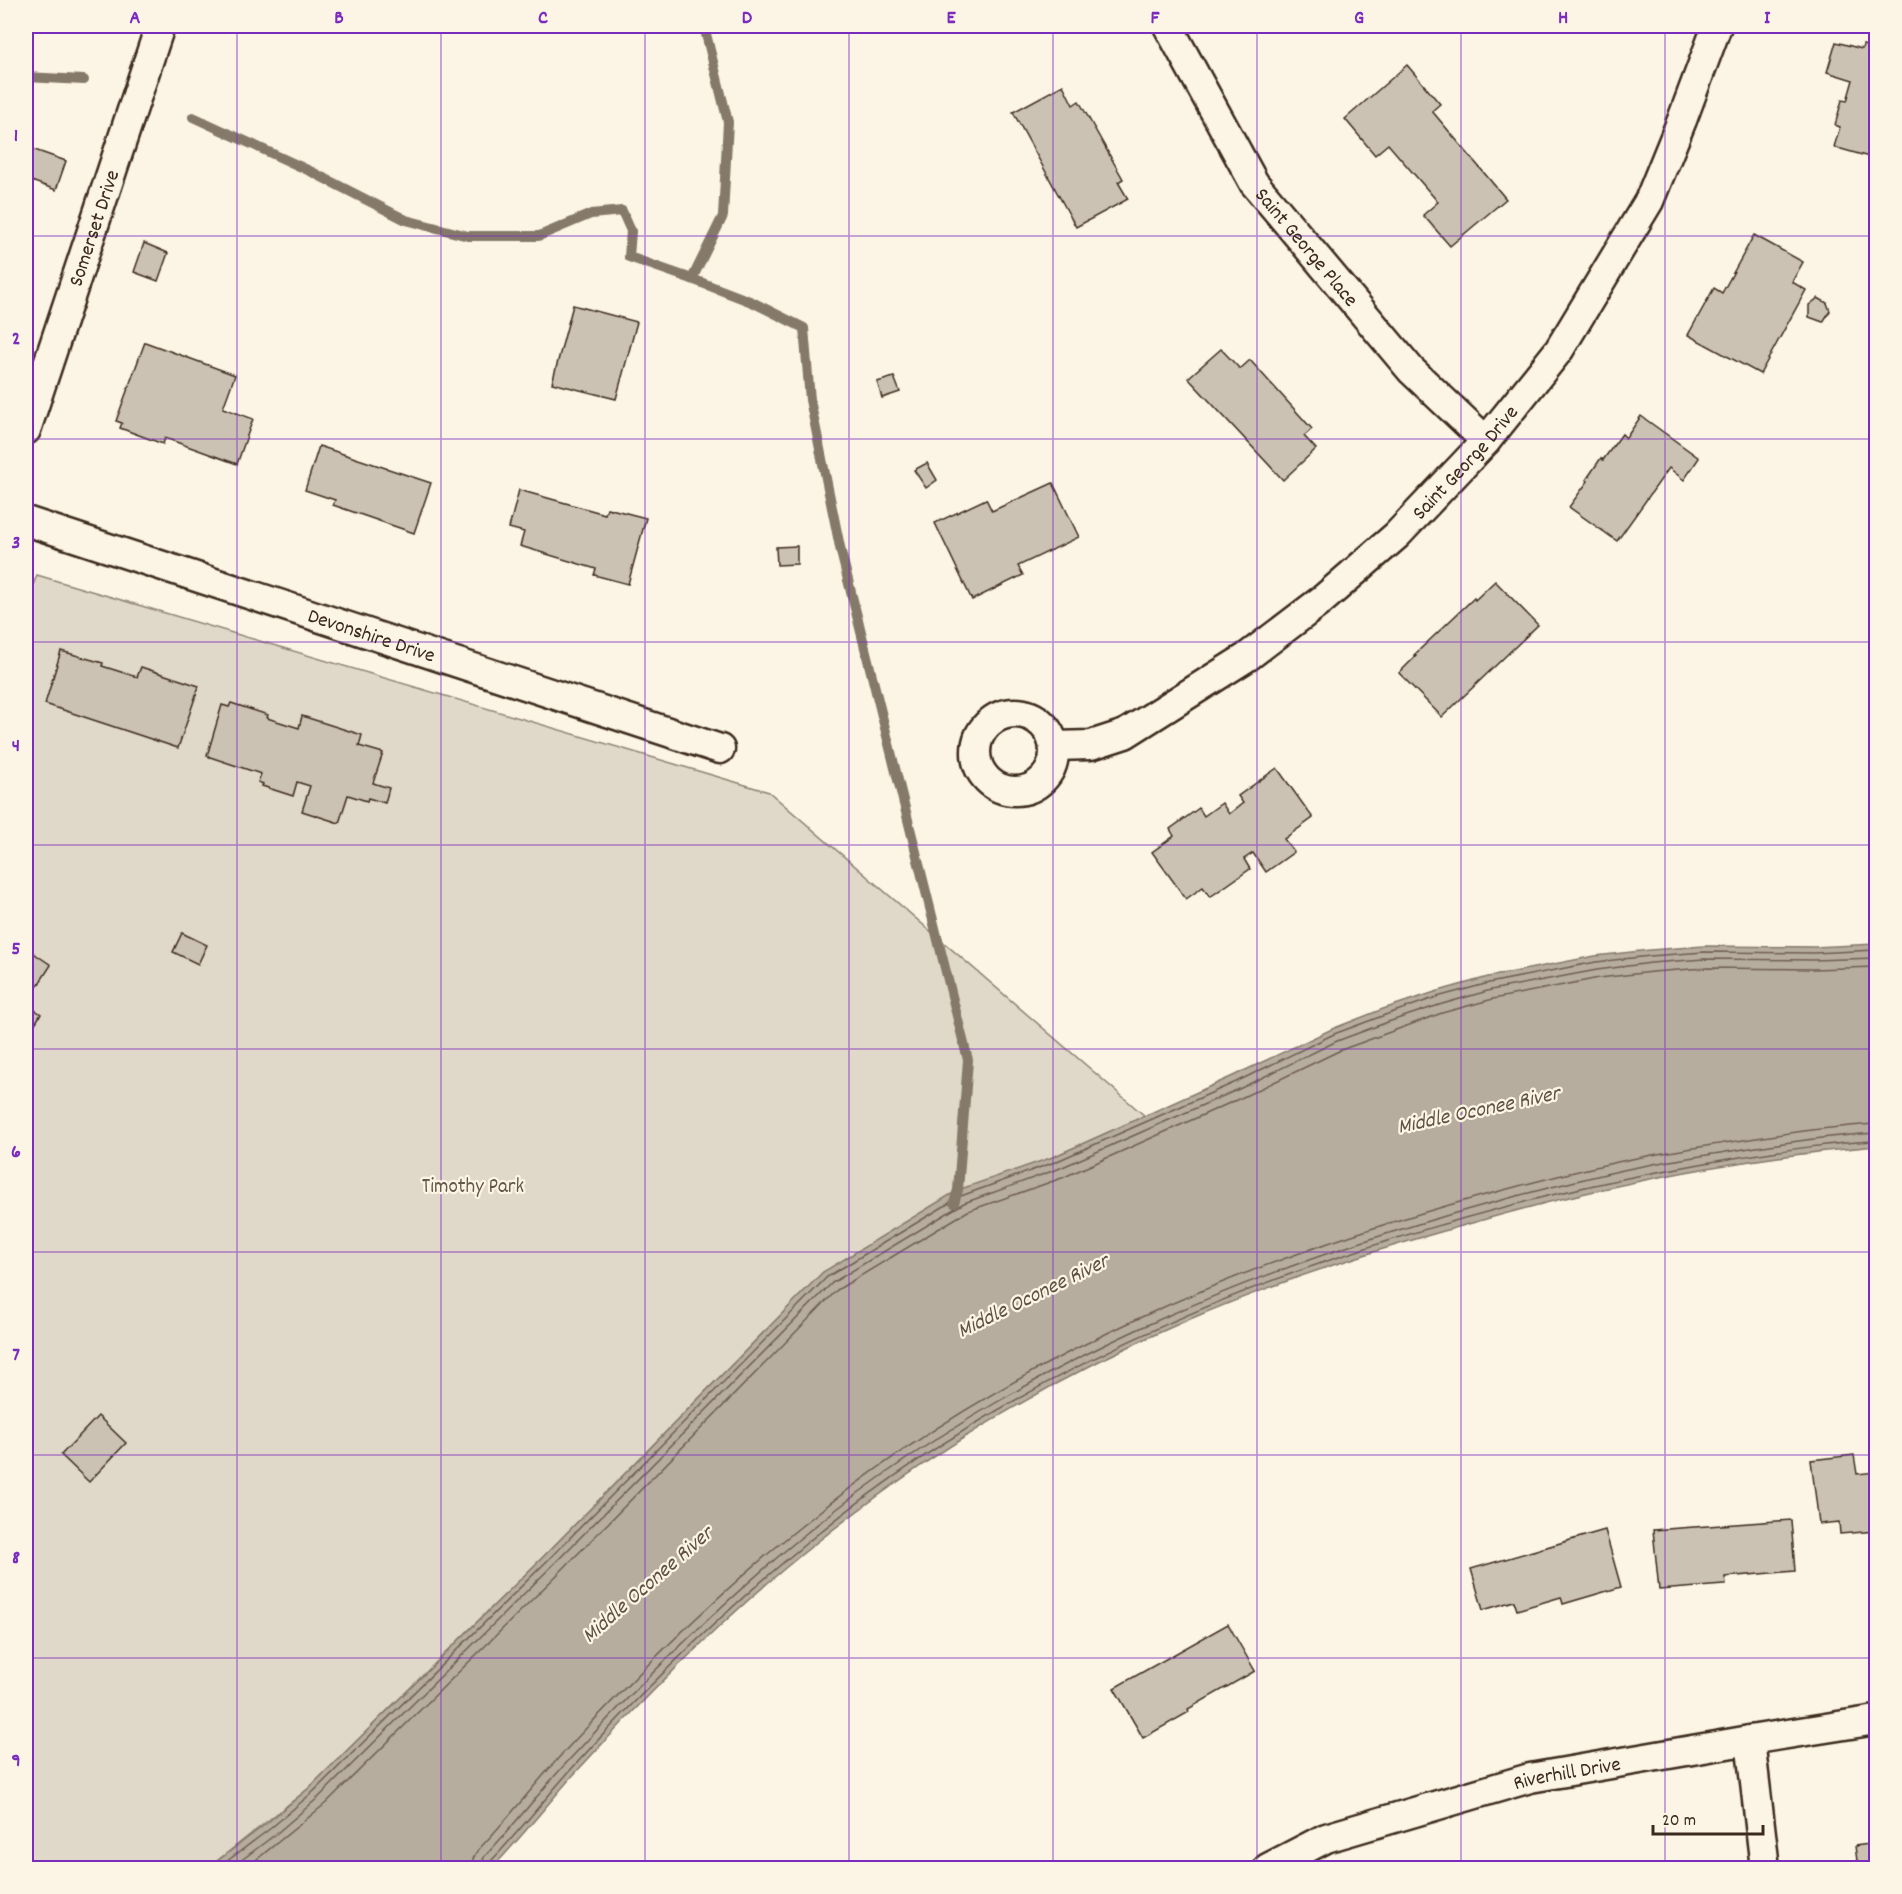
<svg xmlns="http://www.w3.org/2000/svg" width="1902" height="1894" viewBox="0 0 1902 1894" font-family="Dekko,sans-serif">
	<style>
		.green { fill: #e0d8c8; stroke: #8e8173; stroke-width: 1.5 }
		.water { fill: #b7ad9e; stroke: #85796b; stroke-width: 1.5 }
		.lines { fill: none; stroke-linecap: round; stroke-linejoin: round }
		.shore { stroke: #6d5e51; stroke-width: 1.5 }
		.stream { stroke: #85796b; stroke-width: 10 }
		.building { fill: #ccc2b3; stroke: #3b2a1e; stroke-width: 1.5 }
		.street-casing { stroke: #3b2a1e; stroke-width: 33 }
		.street { stroke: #fcf5e5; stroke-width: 28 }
		.grid { fill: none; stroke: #7b2cbf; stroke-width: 1.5; stroke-opacity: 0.55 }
		.labels { text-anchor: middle; stroke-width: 4.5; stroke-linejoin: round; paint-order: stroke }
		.street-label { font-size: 21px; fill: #3b2a1e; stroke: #fcf5e5 }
		.park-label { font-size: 21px; fill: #645648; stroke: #fcf5e5 }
		.water-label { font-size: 22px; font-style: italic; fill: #605144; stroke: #fcf5e5 }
		.neatline { fill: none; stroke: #7b2cbf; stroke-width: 2 }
		.grid-label { font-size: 20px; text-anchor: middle; font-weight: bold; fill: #7b2cbf }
	</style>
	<rect width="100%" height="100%" fill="#fcf5e5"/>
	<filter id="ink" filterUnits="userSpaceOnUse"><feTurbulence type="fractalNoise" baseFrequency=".0167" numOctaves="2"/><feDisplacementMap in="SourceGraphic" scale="12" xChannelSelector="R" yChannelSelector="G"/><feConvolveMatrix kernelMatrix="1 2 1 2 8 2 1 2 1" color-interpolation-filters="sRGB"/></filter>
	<g filter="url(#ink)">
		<polygon class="green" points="37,575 769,792 1145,1116 1053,1157 823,1272 543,1557 309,1788 208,1868 26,1868 26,603"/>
		<path class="water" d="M 1876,944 L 1876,1146 C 1737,1158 1599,1186 1465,1225 C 1371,1251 1279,1281 1190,1319 C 1056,1376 930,1452 816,1543 C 730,1611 651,1690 577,1771 C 548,1803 522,1837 492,1868 L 208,1868 L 267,1823 L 309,1788 L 543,1557 L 823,1272 L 958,1190 L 1053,1157 L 1233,1076 L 1332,1029 L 1383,1009 L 1435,992 L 1488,977 L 1595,956 L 1650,950 L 1704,946 L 1814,947 Z"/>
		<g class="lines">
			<g class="shore">
				<polyline points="218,1868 271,1828 313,1792 547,1561 827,1277 961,1196 1055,1162 1236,1082 1334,1034 1385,1015 1437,997 1489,983 1596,962 1650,956 1704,952 1814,953 1876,950"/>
				<polyline points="231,1868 276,1834 319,1797 552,1566 832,1283 964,1203 1058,1169 1239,1089 1337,1041 1388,1022 1439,1005 1491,990 1597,970 1651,963 1704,959 1814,960 1876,958"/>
				<polyline points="246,1868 325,1804 559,1573 837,1290 968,1211 1062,1178 1243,1097 1341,1050 1442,1013 1493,999 1599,978 1652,972 1705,968 1814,969 1876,967"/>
				<path d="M 472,1868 L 473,1859 L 477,1851 C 507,1820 534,1785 563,1753 C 637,1673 715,1596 799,1528 C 1009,1356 1255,1255 1515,1187 C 1557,1176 1600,1165 1642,1157 C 1672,1151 1701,1147 1731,1142 C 1779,1134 1827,1127 1876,1124"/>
				<path d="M 481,1868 L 484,1857 C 514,1826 540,1791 570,1759 C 643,1680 720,1604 804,1535 C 1012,1365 1260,1264 1517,1196 C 1559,1185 1601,1174 1643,1166 C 1673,1160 1702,1156 1732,1151 C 1780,1143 1828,1136 1876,1133"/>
				<path d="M 488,1868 L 490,1862 C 520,1831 546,1797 575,1765 C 648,1685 725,1610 809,1541 C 1031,1359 1304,1253 1581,1188 C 1634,1176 1687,1166 1740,1157 C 1786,1150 1831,1143 1876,1141"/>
			</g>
			<g class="stream">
				<polyline points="704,26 728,122 723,216 692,279 752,302 804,328 810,400 841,552 968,1060 958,1190 954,1203"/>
				<polyline points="26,77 84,80"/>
				<polyline points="193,117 312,172 406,220 468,236 539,236 591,214 622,211 631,231 629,257 692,279"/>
			</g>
		</g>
		<g class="building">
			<polygon points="1836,42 1862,49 1863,45 1876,48 1876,159 1834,147 1840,127 1835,125 1842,100 1847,101 1853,80 1827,72"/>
			<polygon points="1407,65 1440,104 1432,111 1506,199 1450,246 1423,215 1438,202 1388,144 1375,155 1345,119"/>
			<polygon points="1063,85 1073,105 1079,101 1123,179 1118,182 1128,199 1076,227 1013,112"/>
			<polygon points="29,148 66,161 56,190 26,179 26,159"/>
			<polygon points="1754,235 1803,262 1792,282 1806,290 1760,374 1688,335 1714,288 1722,293"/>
			<polygon points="144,243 168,253 158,281 134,272"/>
			<polygon points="1818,298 1827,303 1830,311 1823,322 1809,317 1809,305"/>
			<polygon points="573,305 637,322 616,399 552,383"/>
			<polygon points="145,342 235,375 223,408 253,419 237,464 165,438 163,444 120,428 122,423 116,421"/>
			<polygon points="1221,349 1240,369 1250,360 1312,429 1304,436 1316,449 1283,480 1188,378"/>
			<polygon points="894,377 900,392 882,398 877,382"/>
			<polygon points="1641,416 1699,458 1684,480 1669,468 1617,541 1569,507 1588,481 1586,480 1601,458 1603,460 1622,434 1626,438"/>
			<polygon points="319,446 431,483 414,533 333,505 335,500 305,490"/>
			<polygon points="927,463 937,480 926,488 914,470"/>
			<polygon points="1053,483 1079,537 1018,566 1023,575 972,600 935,523 986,499 992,511"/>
			<polygon points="519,490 605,514 607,508 646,518 628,584 594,575 596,569 520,546 524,532 509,528"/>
			<polygon points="797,546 797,564 777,565 776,547"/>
			<polygon points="1495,581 1538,625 1442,717 1399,673 1416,656 1414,655 1474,598 1475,600"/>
			<polygon points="61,651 103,663 102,666 137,677 141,667 199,686 178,748 45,704"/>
			<polygon points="231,703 268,715 267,718 299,728 302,716 362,735 359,746 383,753 373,783 389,788 385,803 368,798 367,801 348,795 339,823 302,811 310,786 297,782 293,796 262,786 263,784 258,782 261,774 207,756 222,705 229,707"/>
			<polygon points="1277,768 1313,818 1284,839 1294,852 1266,872 1253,853 1244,859 1250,869 1210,897 1203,887 1186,899 1152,852 1174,836 1170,829 1199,808 1204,816 1222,803 1229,814 1243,803 1238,796"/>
			<polygon points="182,933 207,945 198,964 173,952"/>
			<polygon points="26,948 51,965 26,1004 41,1014 26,1038"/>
			<polygon points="98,1416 126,1443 89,1482 61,1455"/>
			<polygon points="1854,1455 1857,1474 1876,1472 1876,1531 1840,1534 1839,1522 1819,1524 1811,1460"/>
			<polygon points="1791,1520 1795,1571 1725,1577 1726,1585 1724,1585 1659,1590 1653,1530"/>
			<polygon points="1605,1530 1621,1587 1563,1604 1561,1597 1517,1610 1514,1601 1483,1610 1471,1569"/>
			<polygon points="1228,1624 1255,1671 1188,1709 1189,1712 1143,1738 1114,1688"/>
			<polygon points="1876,1843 1876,1868 1858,1868 1855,1846"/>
		</g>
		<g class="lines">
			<defs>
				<g id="street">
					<path id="s1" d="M 1168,26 L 1254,183 L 1411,370 L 1486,441"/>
					<path id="s2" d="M 26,430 L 160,26"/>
					<path id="s3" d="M 26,521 L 720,749"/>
					<circle cx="1015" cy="752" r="39"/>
					<path id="s4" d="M 1054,746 L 1091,745 L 1125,734 L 1247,657 L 1322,600 L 1397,535 L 1486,441 L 1559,350 L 1649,201 L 1682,120 L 1717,26"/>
					<polyline points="1750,1740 1765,1868"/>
					<path id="s5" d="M 1268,1868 L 1326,1838 L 1530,1778 L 1750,1740 L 1876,1720"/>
				</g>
			</defs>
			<use href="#street" class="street-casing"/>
			<use href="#street" class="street"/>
		</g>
	</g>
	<path class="grid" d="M 237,26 L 237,1868M 441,26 L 441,1868M 645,26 L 645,1868M 849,26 L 849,1868M 1053,26 L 1053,1868M 1257,26 L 1257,1868M 1461,26 L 1461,1868M 1665,26 L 1665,1868M 26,236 L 1876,236M 26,439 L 1876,439M 26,642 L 1876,642M 26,845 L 1876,845M 26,1049 L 1876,1049M 26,1252 L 1876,1252M 26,1455 L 1876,1455M 26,1658 L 1876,1658"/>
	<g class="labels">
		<g class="street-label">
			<text dy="7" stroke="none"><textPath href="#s2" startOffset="213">Somerset Drive</textPath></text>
			<text dy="7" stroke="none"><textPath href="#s1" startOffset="262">Saint George Place</textPath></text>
			<text dy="7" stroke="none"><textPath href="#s4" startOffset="510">Saint George Drive</textPath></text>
			<text dy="7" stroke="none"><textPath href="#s3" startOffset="364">Devonshire Drive</textPath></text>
			<text dy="7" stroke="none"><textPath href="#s5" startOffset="315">Riverhill Drive</textPath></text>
		</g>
		<g class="park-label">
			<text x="473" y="1192">Timothy Park</text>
		</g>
		<g class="water-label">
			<text transform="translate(1478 1108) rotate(-12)" y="8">Middle Oconee River</text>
			<text transform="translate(1032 1294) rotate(-26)" y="8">Middle Oconee River</text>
			<text transform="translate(646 1583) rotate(-41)" y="8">Middle Oconee River</text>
		</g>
	</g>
	<rect width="1902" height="1894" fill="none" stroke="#fcf5e5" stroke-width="66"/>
	<path d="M1653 1825v9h110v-9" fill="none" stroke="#3b2a1e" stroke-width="3"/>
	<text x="1662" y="1825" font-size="18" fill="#3b2a1e" stroke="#fcf5e5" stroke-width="4.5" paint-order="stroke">20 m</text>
	<rect x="33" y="33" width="1836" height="1828" class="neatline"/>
	<g class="grid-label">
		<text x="135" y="23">A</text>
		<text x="339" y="23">B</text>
		<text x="543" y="23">C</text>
		<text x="747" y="23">D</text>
		<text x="951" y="23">E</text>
		<text x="1155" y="23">F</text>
		<text x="1359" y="23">G</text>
		<text x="1563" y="23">H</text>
		<text x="1767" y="23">I</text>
		<text x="16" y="141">1</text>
		<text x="16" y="344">2</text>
		<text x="16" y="548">3</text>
		<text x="16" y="751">4</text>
		<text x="16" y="954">5</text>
		<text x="16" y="1157">6</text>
		<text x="16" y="1360">7</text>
		<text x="16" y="1563">8</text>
		<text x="16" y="1766">9</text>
	</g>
</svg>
